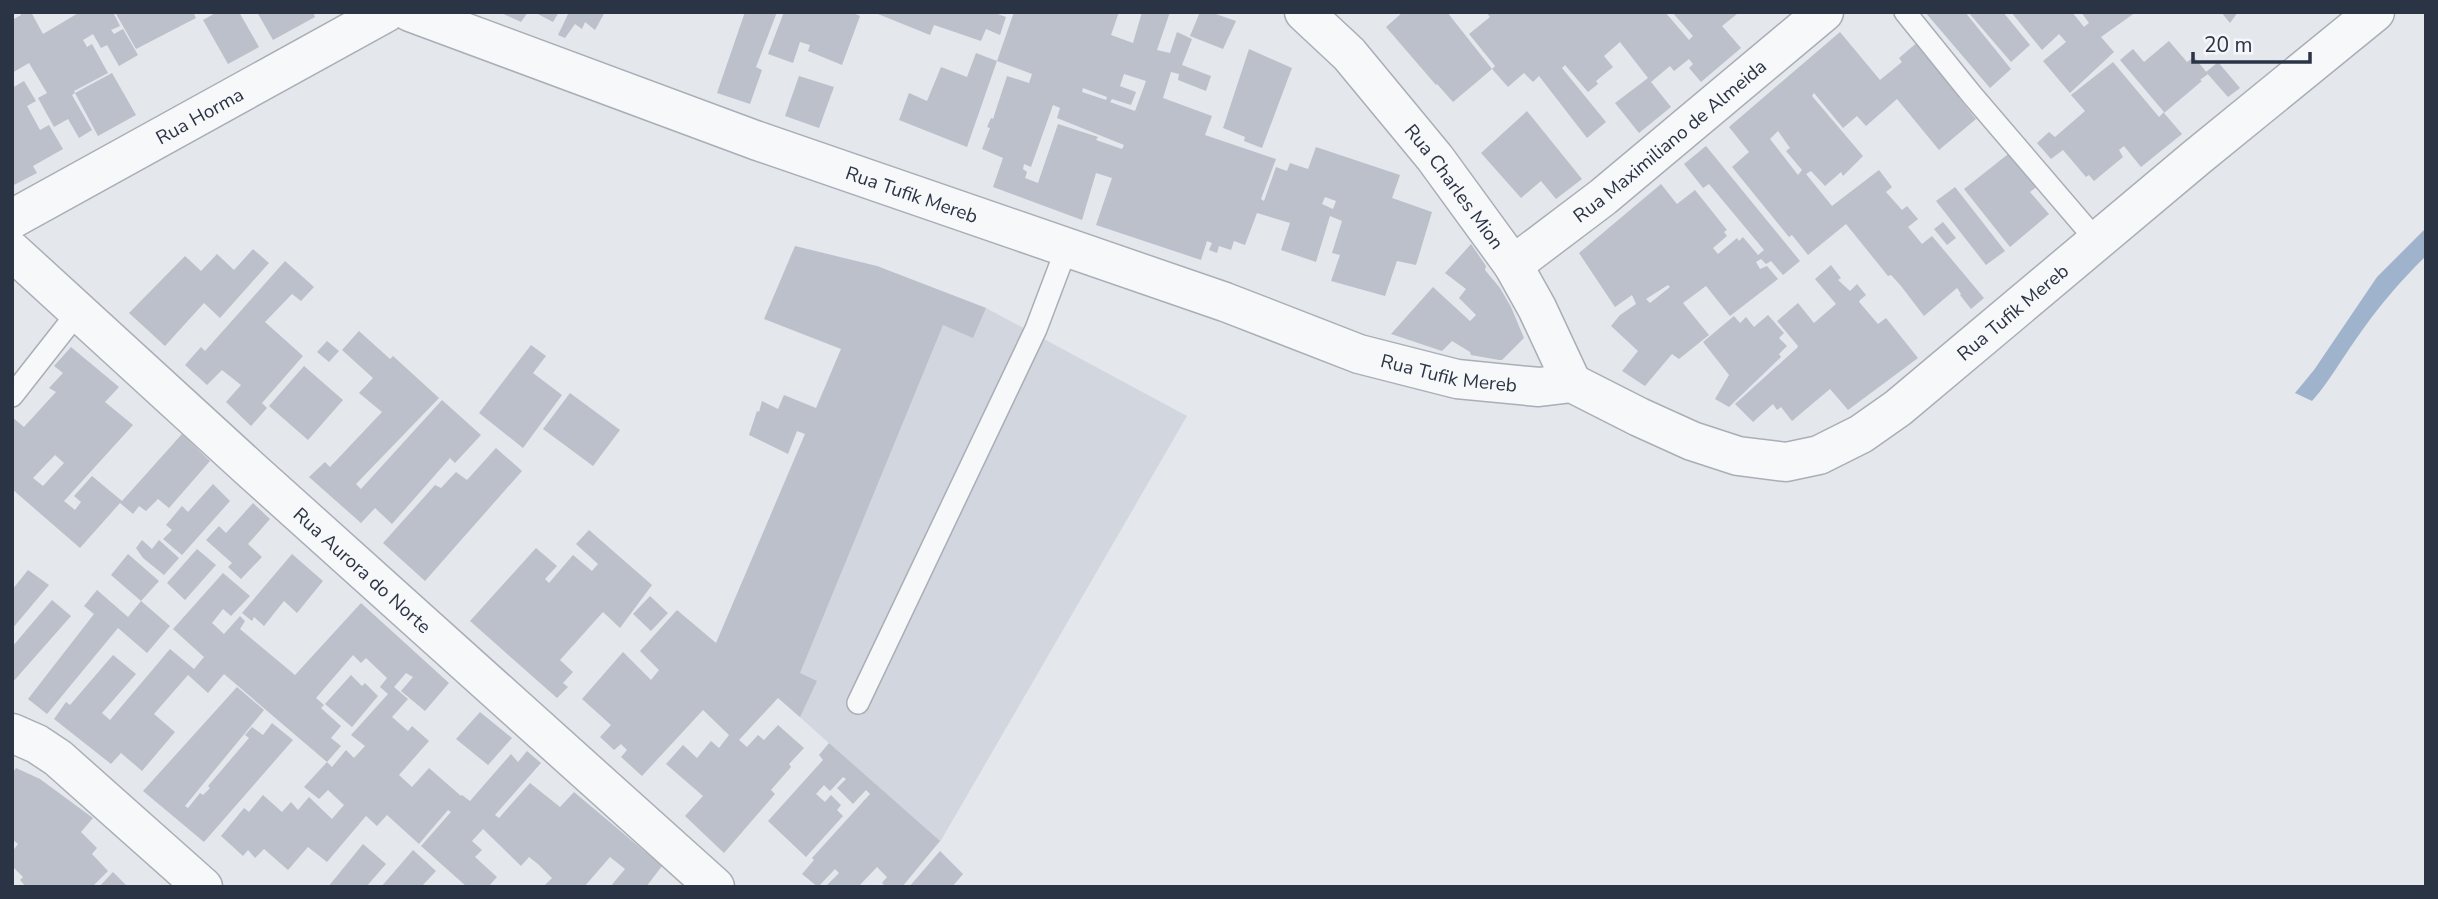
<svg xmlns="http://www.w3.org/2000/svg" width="2438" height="899" viewBox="0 0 2438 899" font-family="'Nunito Sans',sans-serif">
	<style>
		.built { fill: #d2d6de }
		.water { fill: #9fb4cc }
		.building { fill: #bbc0ca; fill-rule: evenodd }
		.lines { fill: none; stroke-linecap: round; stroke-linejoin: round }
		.service-casing { stroke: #a9aeb7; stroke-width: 24 }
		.minor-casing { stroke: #a9aeb7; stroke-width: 41 }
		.service { stroke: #f7f8fa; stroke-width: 21 }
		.minor { stroke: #f7f8fa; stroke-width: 38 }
		.labels { text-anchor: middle; stroke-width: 5; stroke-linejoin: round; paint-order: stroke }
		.street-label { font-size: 19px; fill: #2b3445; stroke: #f4f6f9 }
	</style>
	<rect width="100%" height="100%" fill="#e4e7ec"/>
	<polygon class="built" points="876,266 986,308 1187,416 940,842 748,671"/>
	<path class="water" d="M 2426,228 L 2426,256 C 2400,281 2376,310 2356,339 C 2341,360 2329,382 2312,401 L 2295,393 L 2314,370 L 2377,277 Z"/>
	<g class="building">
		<polygon points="20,12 31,12 43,34 80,12 113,12 120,26 111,30 114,34 123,29 138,55 119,66 107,45 101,48 93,34 83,40 87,47 92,44 108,73 74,91 75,93 72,95 92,130 79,138 68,119 54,127 38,98 47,93 29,63 12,73 12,20 21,15"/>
		<polygon points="115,12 193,12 196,18 136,49"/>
		<polygon points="217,12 239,12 259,47 228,64 203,20"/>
		<polygon points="257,12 313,12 315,17 273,40"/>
		<polygon points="499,12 528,12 521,22"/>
		<polygon points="534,12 559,12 553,22"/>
		<polygon points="569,12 605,12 595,30 585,22 582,29 575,24 565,38 558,35"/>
		<polygon points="745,12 777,12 756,67 762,70 750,104 717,93"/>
		<polygon points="784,12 851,12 860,16 842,65 808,51 810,45 800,42 793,63 768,54"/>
		<polygon points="873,12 992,12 1006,17 1000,35 986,29 981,41 934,25 930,35"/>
		<path d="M 1014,12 L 1119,12 L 1111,35 L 1133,43 L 1142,12 L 1170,12 L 1157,50 L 1170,53 L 1177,32 L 1192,39 L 1182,65 L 1211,76 L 1206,91 L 1178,80 L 1179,74 L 1171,72 L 1163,98 L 1212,116 L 1205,135 L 1276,159 L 1261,199 L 1264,201 L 1276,167 L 1287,171 L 1290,163 L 1308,169 L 1316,147 L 1400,175 L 1392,198 L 1432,212 L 1416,265 L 1397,261 L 1385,296 L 1331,281 L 1340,255 L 1332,253 L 1342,221 L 1330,216 L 1316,262 L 1281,250 L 1290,223 L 1257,213 L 1245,245 L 1234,241 L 1231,250 L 1219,246 L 1217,253 L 1209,250 L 1212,243 L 1207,241 L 1201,260 L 1096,225 L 1112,178 L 1096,173 L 1082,220 L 993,187 L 1003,158 L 982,149 L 990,128 L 987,127 L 991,118 L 993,119 L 1007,76 L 1029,83 L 1032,74 L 997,61 L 967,147 L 899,120 L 909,93 L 927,101 L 941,67 L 967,77 L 976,53 L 997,61 ZM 1124,74 L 1146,81 L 1135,111 L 1110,102 L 1112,99 L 1131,105 L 1136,92 L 1120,86 ZM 1083,88 L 1107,97 L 1106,100 L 1082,92 ZM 1053,105 L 1060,108 L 1057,118 L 1124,145 L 1122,149 L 1096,140 L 1098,137 L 1058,124 L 1038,183 L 1025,178 L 1027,172 L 1023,169 L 1024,164 L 1031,167 ZM 1325,197 L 1336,201 L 1333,209 L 1322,204 Z"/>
		<polygon points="1200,12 1210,12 1236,21 1223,49 1190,36"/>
		<polygon points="1403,12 1447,12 1492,69 1453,102 1437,84 1436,85 1386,27"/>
		<polygon points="1486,12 1665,12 1689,40 1693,36 1672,12 1735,12 1737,14 1722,26 1741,48 1701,82 1689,68 1693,64 1689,59 1674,71 1670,66 1651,82 1671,107 1639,133 1615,103 1648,78 1620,42 1604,56 1613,67 1596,81 1598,84 1588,92 1565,65 1562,68 1606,122 1587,138 1539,76 1533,82 1524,73 1508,87 1492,69 1495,66 1469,34 1490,17"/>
		<polygon points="1925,12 1965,12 2011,69 1990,88"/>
		<polygon points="1968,12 2003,12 2030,45 2011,62"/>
		<polygon points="2011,12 2072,12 2084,27 2089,23 2081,12 2136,12 2101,37 2114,52 2070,93 2043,61 2066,42 2059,34 2042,50"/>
		<polygon points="2221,12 2238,12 2230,23"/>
		<path d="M 1840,32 L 1880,80 L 1902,62 L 1899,58 L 1920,40 L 1964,93 L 1959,98 L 1976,119 L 1939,150 L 1897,99 L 1866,126 L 1857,116 L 1843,128 L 1814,93 L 1812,96 L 1863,156 L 1843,176 L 1841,172 L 1825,186 L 1811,171 L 1806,174 L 1832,206 L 1879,170 L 1892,187 L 1886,192 L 1902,210 L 1907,206 L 1918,219 L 1908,227 L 1922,244 L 1932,236 L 1984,298 L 1971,309 L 1960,295 L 1961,294 L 1957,288 L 1924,316 L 1901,286 L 1891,275 L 1888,276 L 1846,224 L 1808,255 L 1792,235 L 1789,237 L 1732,167 L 1749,152 L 1729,127 ZM 1778,131 L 1790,148 L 1786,151 L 1802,170 L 1798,175 L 1770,139 Z"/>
		<polygon points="2169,41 2187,62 2194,57 2208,74 2200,80 2202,81 2164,113 2182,134 2141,167 2124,146 2119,150 2123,157 2094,181 2089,175 2086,177 2063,150 2051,159 2037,143 2049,132 2055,137 2085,111 2071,95 2113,62 2159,117 2164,112 2120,60 2133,49 2144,62"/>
		<polygon points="1249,49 1292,68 1262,148 1244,141 1245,137 1223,128"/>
		<polygon points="2218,62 2240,88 2228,97 2206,72"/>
		<polygon points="112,73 136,115 98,136 75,93"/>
		<polygon points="799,76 834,87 819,128 785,116"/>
		<polygon points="24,81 36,101 27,106 40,130 49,125 63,149 33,166 37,173 12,186 12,88"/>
		<polygon points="1527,111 1582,179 1556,199 1541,181 1521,198 1481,153"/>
		<path d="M 1706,146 L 1800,261 L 1783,275 L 1771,261 L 1766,264 L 1761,259 L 1756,262 L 1760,269 L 1767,266 L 1778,279 L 1730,316 L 1706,286 L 1683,303 L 1709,335 L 1679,359 L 1672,354 L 1645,386 L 1622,371 L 1638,351 L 1611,326 L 1620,315 L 1636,304 L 1632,295 L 1615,307 L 1579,253 L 1661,184 L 1677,204 L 1695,190 L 1727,230 L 1724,232 L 1727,236 L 1713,248 L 1718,254 L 1737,238 L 1739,241 L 1743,237 L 1758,255 L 1764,250 L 1709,184 L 1703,188 L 1684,164 ZM 1668,285 L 1670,287 L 1650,303 L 1646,299 Z"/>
		<polygon points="2012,151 2040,184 2030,192 2049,214 2010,247 1964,189"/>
		<polygon points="1955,187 2005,251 1986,265 1936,201"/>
		<polygon points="1943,222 1956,238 1947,245 1934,229"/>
		<polygon points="1471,244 1486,266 1485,270 1500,288 1511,307 1524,338 1502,360 1499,360 1471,355 1470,352 1452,341 1442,351 1391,334 1433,287 1470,321 1476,315 1459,298 1466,289 1445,273"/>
		<polygon points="795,246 877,266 986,308 973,338 943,325 800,673 817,681 800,717 778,698 739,740 747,747 758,735 764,740 778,725 804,748 789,764 791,767 771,790 775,794 724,853 685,816 703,796 666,764 683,745 697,758 711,741 719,748 729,735 703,710 642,776 621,757 627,750 621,744 614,750 600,737 611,725 582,699 623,652 651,680 659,670 640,651 677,610 716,643 805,434 797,431 788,454 749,435 757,411 759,412 762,401 778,409 784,395 816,408 841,349 764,319"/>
		<polygon points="253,249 269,263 220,318 204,303 165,346 129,313 185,256 201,271 217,254 234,270"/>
		<polygon points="285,261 314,287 301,301 292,294 265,322 303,356 262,403 267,408 251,426 226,402 241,385 222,370 207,385 185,365 201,347 205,351"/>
		<polygon points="1831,265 1841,278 1838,280 1850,291 1857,284 1866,295 1859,301 1860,303 1878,324 1886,318 1918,358 1848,410 1830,389 1792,421 1781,407 1777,410 1773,404 1753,422 1735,404 1797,348 1798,346 1777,321 1798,303 1814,323 1836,304 1815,279"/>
		<polygon points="1768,315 1784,333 1779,338 1787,346 1779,354 1781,357 1729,407 1715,399 1729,375 1703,342 1734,316 1740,323 1746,317 1754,327"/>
		<polygon points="359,331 390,359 393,356 439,398 356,484 361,489 442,400 481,435 455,463 450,458 392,524 375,508 361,523 309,477 325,462 330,467 382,412 359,393 373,378 342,350"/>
		<polygon points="327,341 339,351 329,362 317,352"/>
		<polygon points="531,345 546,356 533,373 562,395 523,448 479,413"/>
		<path d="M 71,347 L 119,387 L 105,402 L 133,425 L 64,501 L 75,510 L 81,502 L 74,496 L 92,476 L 122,501 L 182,434 L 210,461 L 169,508 L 158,499 L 146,511 L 139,506 L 133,514 L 120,503 L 80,548 L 12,489 L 12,417 L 24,427 L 56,392 L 49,388 L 63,373 L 54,366 ZM 55,455 L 64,463 L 43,486 L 33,478 Z"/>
		<polygon points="304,366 343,400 308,440 269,406"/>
		<polygon points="570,393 620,430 593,466 543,429"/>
		<polygon points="496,448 522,471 425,581 383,543 435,485 441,488 456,472 467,480"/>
		<polygon points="213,484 230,501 182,555 163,539 172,530 166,525 182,506 188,512"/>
		<polygon points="253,503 270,519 248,544 262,557 241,579 228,567 232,563 206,540 219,526 226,533"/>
		<polygon points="589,530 652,585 620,628 603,612 560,660 573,672 563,683 568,687 557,698 470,621 536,548 557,566 545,579 549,583 573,555 592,571 598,564 576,544"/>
		<polygon points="142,540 152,549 159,540 179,558 164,575 143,558 136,548"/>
		<polygon points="197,549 216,565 185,600 167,583"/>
		<polygon points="128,554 159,581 141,601 170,626 147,653 118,628 47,714 28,699 94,614 84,606 97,590 128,617 141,601 111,575"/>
		<polygon points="292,554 323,581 297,613 284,601 264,626 254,617 252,621 242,613"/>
		<polygon points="28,570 49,585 12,629 12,590"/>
		<polygon points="223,573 250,596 231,616 223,609 212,623 224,634 240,616 245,621 240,629 295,675 361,603 449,683 425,711 401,691 413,677 406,673 394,687 408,699 392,717 408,731 412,726 429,741 399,775 412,787 429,768 461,796 462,795 470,801 511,754 518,762 527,751 541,763 495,815 499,818 530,783 560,807 574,792 662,866 646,887 610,887 625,869 610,857 584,887 543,887 552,878 538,864 529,857 521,866 483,829 472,841 482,850 475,857 497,877 488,887 467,887 421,846 451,812 448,810 419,844 387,815 377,826 366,816 327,862 308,847 288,870 264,849 255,858 248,850 243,856 221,836 244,808 249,812 263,795 282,812 291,802 298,810 309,797 332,819 344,805 328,790 319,799 304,787 327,762 332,767 346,750 354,758 365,746 351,735 388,694 380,687 387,678 366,658 361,663 353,655 316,698 324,705 321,708 341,726 331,738 341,746 327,762 224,674 208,693 188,675 154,714 175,732 142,771 121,753 111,764 54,719 66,702 70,705 113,655 136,674 102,713 110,720 170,649 194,669 204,657 173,629"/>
		<polygon points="650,596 668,613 651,631 633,614"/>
		<polygon points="52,600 71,616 12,683 12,647"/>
		<polygon points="351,675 362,686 365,683 378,696 352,727 325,704"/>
		<polygon points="237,687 264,710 185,806 188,808 200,793 203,795 210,788 208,786 249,738 245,735 252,727 263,735 272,723 293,740 204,842 143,791"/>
		<polygon points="480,712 512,738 488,765 456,739"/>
		<polygon points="829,743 940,841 902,887 886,887 882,883 887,877 877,867 858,887 825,887 839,873 835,869 818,887 802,874 814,860 812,858 870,794 866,790 853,804 837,788 846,779 843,777 830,791 824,785 816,794 825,802 831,795 841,805 837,810 843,816 806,857 768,821 823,760 819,755"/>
		<polygon points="16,768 40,779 93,818 81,832 97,848 92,854 108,871 92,887 26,887 20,880 23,877 12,866 12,852 18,844 12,839 12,774"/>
		<polygon points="363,844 386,864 366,887 328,887"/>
		<polygon points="413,850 436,871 421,887 381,887"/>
		<polygon points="940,851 963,874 952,887 909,887"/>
		<polygon points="113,872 128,887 99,887"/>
	</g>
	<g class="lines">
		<defs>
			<g id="service">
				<polyline points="1905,12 1972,95 2097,241"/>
				<polyline points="12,396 78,312"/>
				<polyline points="858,703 1036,329 1067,247"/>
			</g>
			<g id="minor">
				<path id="s1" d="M 410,12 L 755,140 L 1225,302 L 1359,354 L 1457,379 L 1539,387 L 1572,383 L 1639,417 L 1692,441 L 1738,456 L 1786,462 L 1819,455 L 1861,434 L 1898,408 L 2197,157 L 2375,12"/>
				<path id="s2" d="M 1304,12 L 1349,54 L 1435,158 L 1513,265 L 1537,308 L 1572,383"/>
				<path id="s3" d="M 12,219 L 387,12"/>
				<path id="s4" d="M 12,251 L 249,468 L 715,887"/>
				<path id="s5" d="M 1513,265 L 1603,197 L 1824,12"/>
				<polyline points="12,733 37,744 58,758 203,887"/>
			</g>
		</defs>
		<use href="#service" class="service-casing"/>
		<use href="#minor" class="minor-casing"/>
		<use href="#service" class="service"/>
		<use href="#minor" class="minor"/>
	</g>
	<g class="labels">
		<g class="street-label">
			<text dy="7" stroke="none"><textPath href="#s3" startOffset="214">Rua Horma</textPath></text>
			<text dy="7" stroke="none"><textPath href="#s5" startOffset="200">Rua Maximiliano de Almeida</textPath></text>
			<text dy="7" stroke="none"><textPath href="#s2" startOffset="231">Rua Charles Mion</textPath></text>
			<text dy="7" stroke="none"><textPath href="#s1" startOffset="534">Rua Tufik Mereb</textPath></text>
			<text dy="7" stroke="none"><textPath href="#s1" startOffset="1731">Rua Tufik Mereb</textPath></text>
			<text dy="7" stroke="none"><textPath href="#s1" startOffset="1101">Rua Tufik Mereb</textPath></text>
			<text dy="7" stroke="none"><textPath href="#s4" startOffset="474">Rua Aurora do Norte</textPath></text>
		</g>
	</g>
	<rect width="2438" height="899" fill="none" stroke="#2b3445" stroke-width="28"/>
	<path d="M2193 52v10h117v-10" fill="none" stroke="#2b3445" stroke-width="3.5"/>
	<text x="2204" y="52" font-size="21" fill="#2b3445" stroke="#f4f6f9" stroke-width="5" paint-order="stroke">20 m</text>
</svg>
